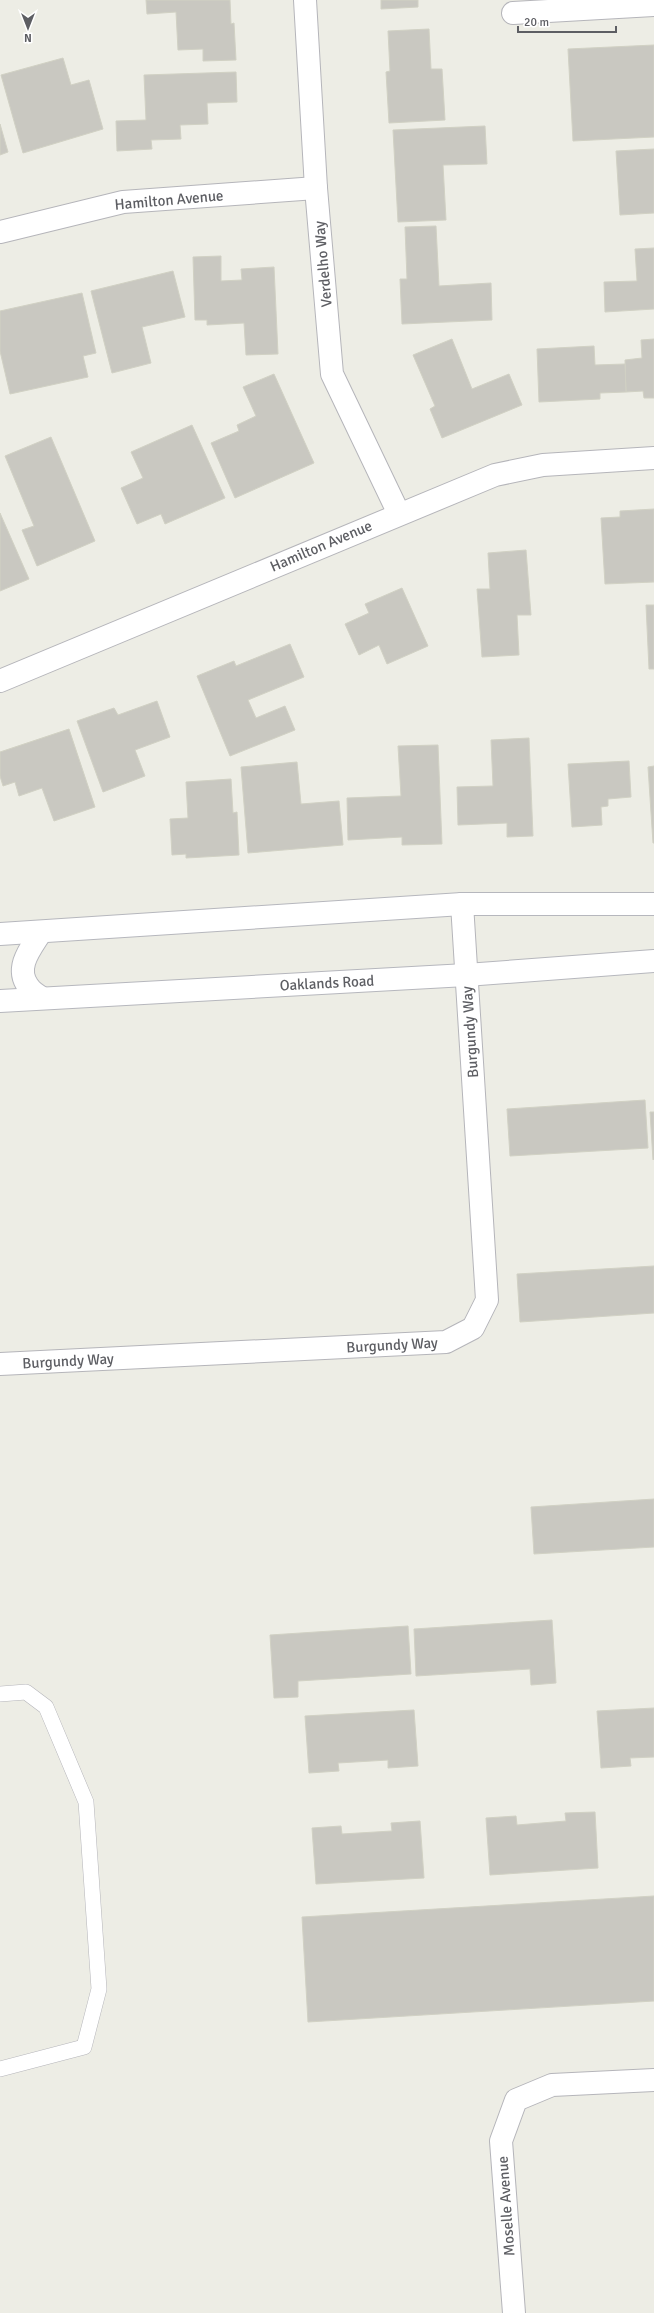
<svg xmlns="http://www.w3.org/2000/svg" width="654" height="2313" viewBox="0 0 654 2313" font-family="Signika,sans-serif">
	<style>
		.building { fill: #c9c8c1; stroke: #d1d1c4 }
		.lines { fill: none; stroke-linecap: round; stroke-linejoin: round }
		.lane-casing { stroke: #b5b5ba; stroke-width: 16 }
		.street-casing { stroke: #b5b5ba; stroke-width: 24 }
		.secondary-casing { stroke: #b6b7bd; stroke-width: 24 }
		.lane { stroke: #fff; stroke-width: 15 }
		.street { stroke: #fff; stroke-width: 22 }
		.secondary { stroke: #fff; stroke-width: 22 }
		.labels { text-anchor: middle; stroke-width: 3.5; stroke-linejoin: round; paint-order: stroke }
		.street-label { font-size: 15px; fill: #5d5e63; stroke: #fff }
	</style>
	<rect width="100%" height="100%" fill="#edede5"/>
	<g class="building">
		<polygon points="146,0 230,0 231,24 234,23 236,60 203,61 203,49 178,50 176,12 147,14"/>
		<polygon points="381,0 418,0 418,7 381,9"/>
		<polygon points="429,29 431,69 442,69 445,120 389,123 386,72 390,71 388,31"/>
		<polygon points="654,45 654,137 573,141 568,49"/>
		<polygon points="63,58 71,85 89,80 103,129 23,153 1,75"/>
		<polygon points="236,72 237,102 207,103 208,124 180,125 181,139 151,140 152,149 117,151 116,121 146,120 144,75"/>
		<polygon points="0,124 8,152 0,155"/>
		<polygon points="485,126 487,164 443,165 446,220 398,222 393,130"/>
		<polygon points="654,149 654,213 620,215 616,151"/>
		<polygon points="436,226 439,286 491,283 492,320 402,324 400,279 407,279 405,227"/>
		<polygon points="654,248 654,309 605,312 604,282 637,281 635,249"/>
		<polygon points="221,256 221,281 242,280 241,269 274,267 278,354 246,355 244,323 207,325 207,320 195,320 193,257"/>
		<polygon points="173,271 185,317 142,327 151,363 112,373 91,291"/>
		<polygon points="82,293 96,353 83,356 88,377 10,394 0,351 0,311"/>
		<polygon points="452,339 472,389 509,374 522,405 442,438 430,409 435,406 413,355"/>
		<polygon points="654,339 654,398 644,398 643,391 626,392 625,360 642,358 641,340"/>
		<polygon points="594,346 595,365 625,364 626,392 600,393 600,399 539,402 537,349"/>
		<polygon points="274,374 314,463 235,498 211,443 239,431 237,425 256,416 243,387"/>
		<polygon points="192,425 225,498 165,524 161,514 137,524 121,488 143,478 131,452"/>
		<polygon points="51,437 95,541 37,566 22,530 34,526 5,456"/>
		<polygon points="654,509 654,582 605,584 601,518 620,517 620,511"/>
		<polygon points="0,513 29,579 0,591"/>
		<polygon points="526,550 531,615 517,615 519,655 482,657 477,589 490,589 488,553"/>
		<polygon points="402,588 428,646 387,664 379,645 359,655 345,624 369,613 365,604"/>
		<polygon points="646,605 654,605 654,669 649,669"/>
		<polygon points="290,644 304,677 248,700 256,718 285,706 295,730 230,756 197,676 234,661 236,666"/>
		<polygon points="157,701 170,737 135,750 145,776 103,792 77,721 114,708 118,715"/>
		<polygon points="69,729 95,807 54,821 42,788 19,796 15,782 3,786 0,776 0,752"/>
		<polygon points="529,738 533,836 507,837 507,823 458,825 457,787 493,786 491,740"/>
		<polygon points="438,745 442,844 402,845 402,837 348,840 347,798 401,796 398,746"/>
		<polygon points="629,761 631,797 608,799 608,806 601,807 602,825 572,827 568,764"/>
		<polygon points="297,762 301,804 339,801 343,845 248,853 241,767"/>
		<polygon points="654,766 654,843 653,843 648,767"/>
		<polygon points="231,779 233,813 237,812 239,855 186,858 186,854 172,855 170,819 188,818 186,782"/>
		<polygon points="645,1100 648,1148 510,1156 507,1109"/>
		<polygon points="650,1112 654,1112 654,1159 653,1160"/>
		<polygon points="654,1266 654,1313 520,1322 517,1274"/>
		<polygon points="654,1499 654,1547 534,1554 531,1507"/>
		<polygon points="552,1620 556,1683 531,1685 530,1669 416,1676 414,1629"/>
		<polygon points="408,1626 411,1674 298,1681 298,1697 274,1698 270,1635"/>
		<polygon points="654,1708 654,1757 630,1758 631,1766 601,1768 597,1711"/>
		<polygon points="414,1710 418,1766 388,1768 388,1760 338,1763 339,1771 309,1773 305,1716"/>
		<polygon points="595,1812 598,1868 490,1875 486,1818 516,1816 517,1825 566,1821 565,1813"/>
		<polygon points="420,1821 424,1878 316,1884 312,1828 341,1826 342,1834 392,1831 391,1823"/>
		<polygon points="654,1896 654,2001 308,2022 302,1917"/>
	</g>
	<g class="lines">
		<defs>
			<polyline id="lane" points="0,1694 26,1692 46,1707 86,1802 99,1989 84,2047 0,2069"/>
			<g id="street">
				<polyline points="305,0 316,188 332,374 399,514"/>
				<polyline points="513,13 654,5"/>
				<polyline points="0,232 123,202 316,188"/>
				<polyline points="0,681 495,475 543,465 654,458"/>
				<polyline points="0,1364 446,1342 473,1328 487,1300 462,904"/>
				<polyline points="514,2313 501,2141 516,2100 552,2085 654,2080"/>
			</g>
			<g id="secondary">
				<path d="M 41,932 C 32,947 14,967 28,986 C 31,991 37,995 42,998"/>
				<polyline points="0,934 462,904 654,904"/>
				<polyline points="0,1001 466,975 654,961"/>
			</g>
		</defs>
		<use href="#lane" class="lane-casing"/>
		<use href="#street" class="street-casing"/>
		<use href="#secondary" class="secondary-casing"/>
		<use href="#lane" class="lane"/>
		<use href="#street" class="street"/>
		<use href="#secondary" class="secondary"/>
	</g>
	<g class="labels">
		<g class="street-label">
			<text transform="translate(169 200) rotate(-5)" y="5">Hamilton Avenue</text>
			<text transform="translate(323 264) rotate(-95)" y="5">Verdelho Way</text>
			<text transform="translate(321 546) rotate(-23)" y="5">Hamilton Avenue</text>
			<text transform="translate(327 983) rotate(-3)" y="5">Oaklands Road</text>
			<text transform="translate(470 1032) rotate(-94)" y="5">Burgundy Way</text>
			<text transform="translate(392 1345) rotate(-3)" y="5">Burgundy Way</text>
			<text transform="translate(68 1361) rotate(-3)" y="5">Burgundy Way</text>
			<text transform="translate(506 2206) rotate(-94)" y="5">Moselle Avenue</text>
		</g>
	</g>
	<g transform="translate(28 28) rotate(180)" stroke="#ffffff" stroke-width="3" paint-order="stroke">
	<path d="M0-3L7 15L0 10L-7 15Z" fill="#5d5e63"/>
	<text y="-6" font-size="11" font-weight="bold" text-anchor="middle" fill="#5d5e63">N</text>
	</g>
	<path d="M518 26v6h98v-6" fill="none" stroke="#5d5e63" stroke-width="2"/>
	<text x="524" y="26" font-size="12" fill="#5d5e63" stroke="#ffffff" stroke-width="3" paint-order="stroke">20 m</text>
</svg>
